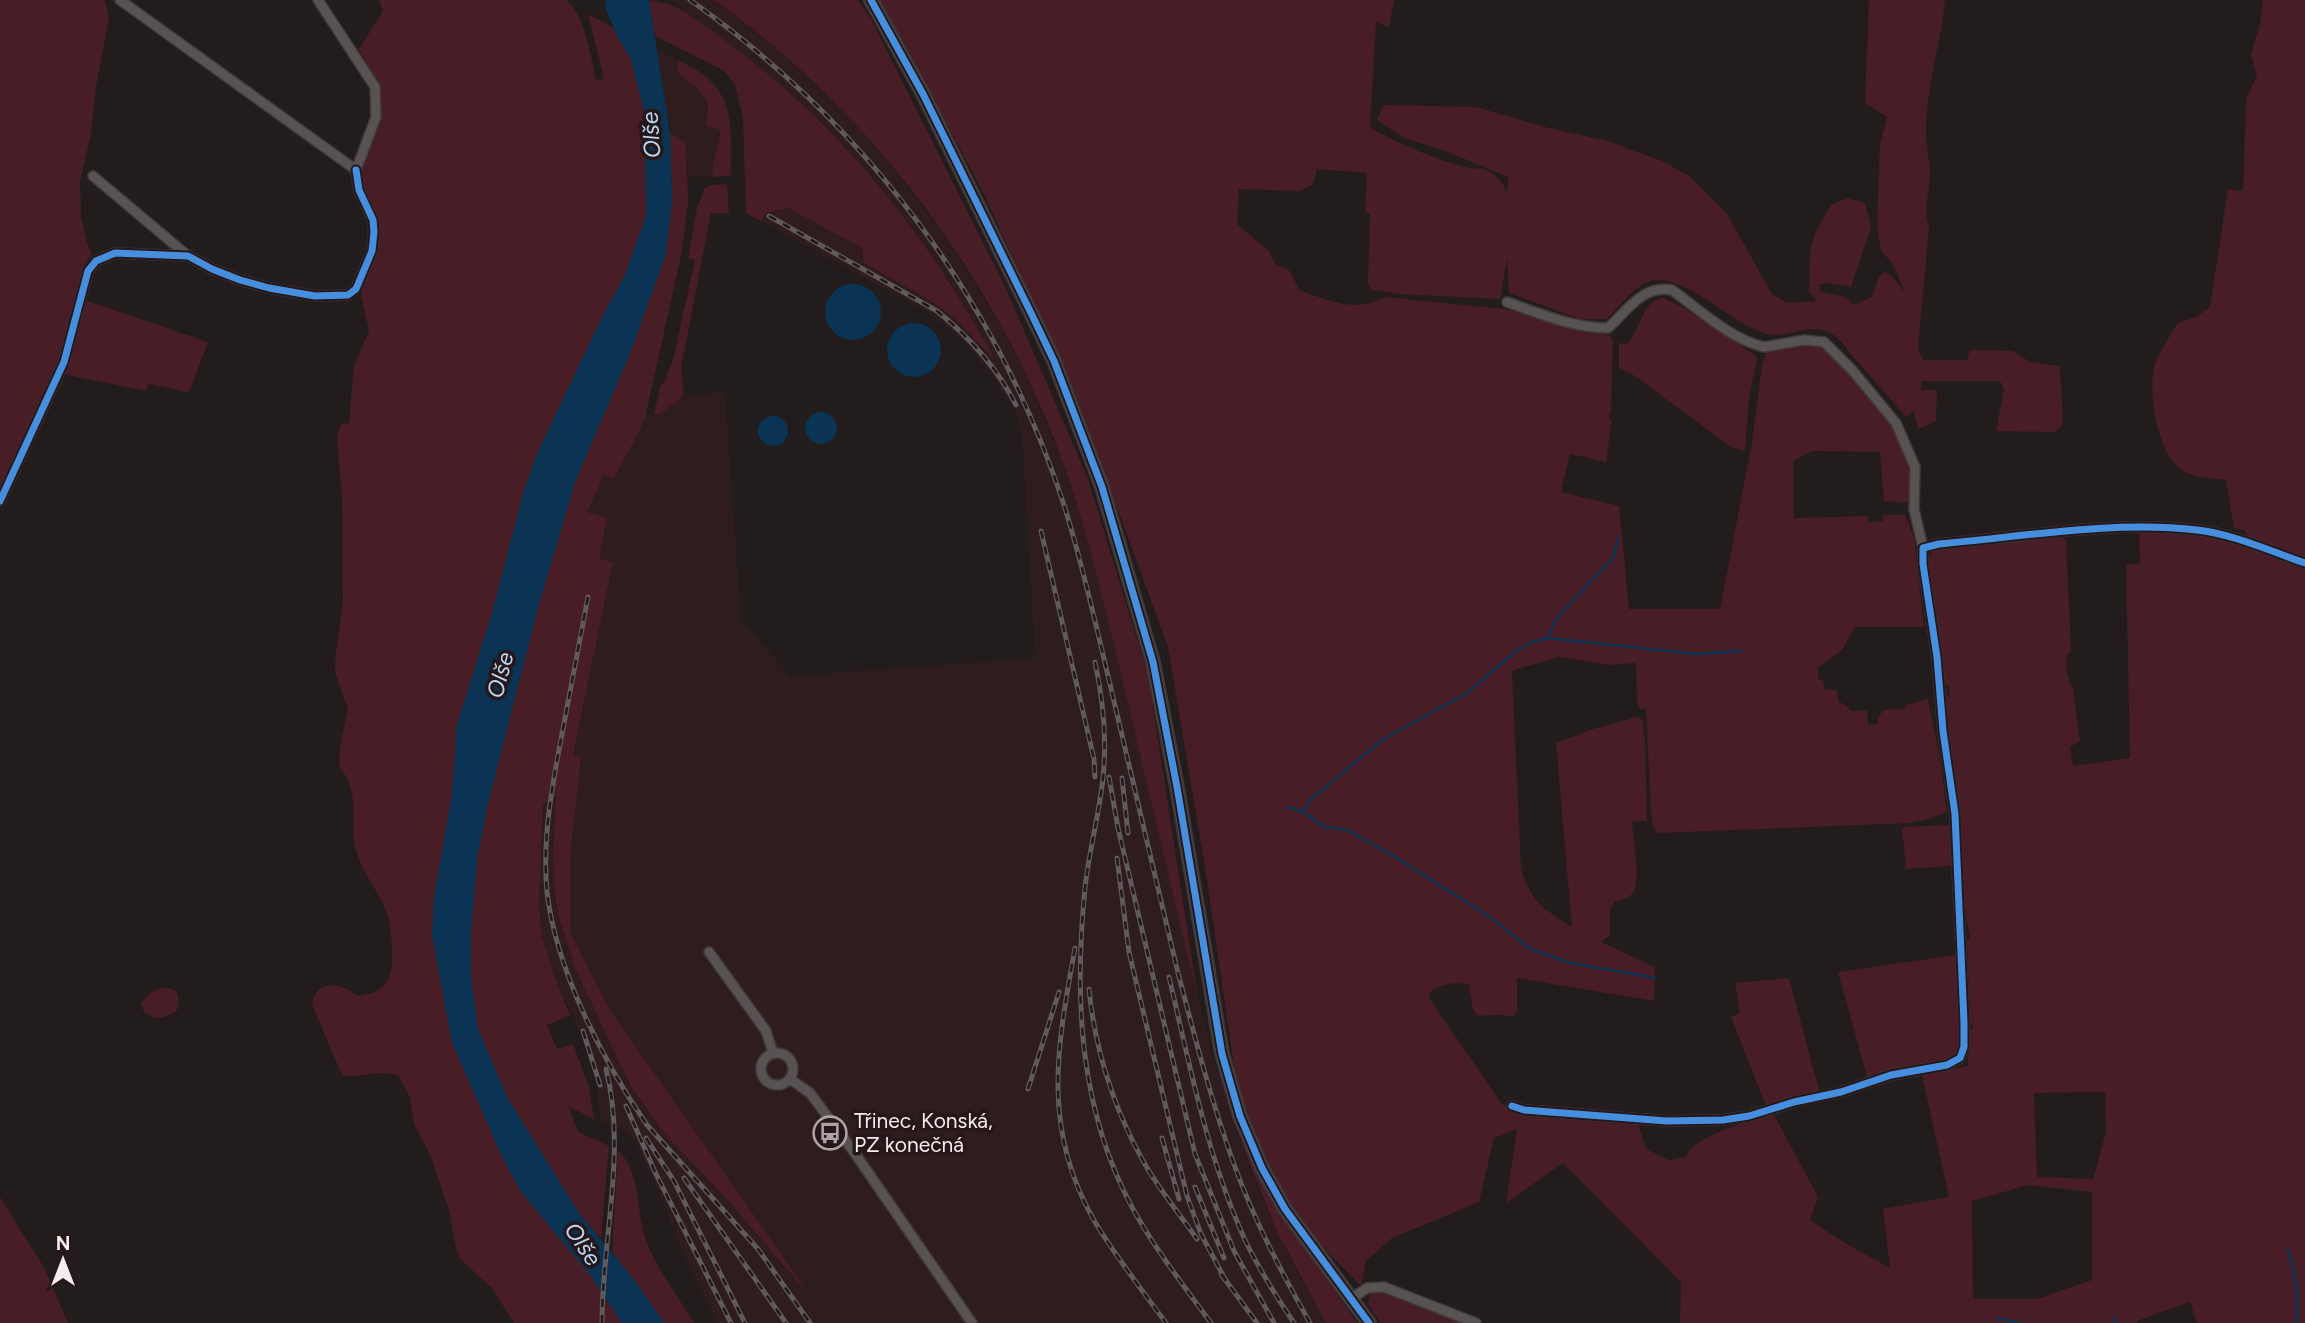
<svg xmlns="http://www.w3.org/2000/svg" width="2305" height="1323" viewBox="0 0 2305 1323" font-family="Figtree,sans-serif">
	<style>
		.built { fill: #2f1c1f }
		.green { fill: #481d26; fill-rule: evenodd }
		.water { fill: #0b3454 }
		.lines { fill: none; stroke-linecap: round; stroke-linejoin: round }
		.stream { stroke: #0b3454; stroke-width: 2.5 }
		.minor-casing { stroke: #3e3839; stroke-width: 12 }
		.secondary-casing { stroke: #3e3839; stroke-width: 16 }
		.minor { stroke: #595253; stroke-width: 9 }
		.secondary { stroke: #565356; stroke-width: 12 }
		.rail-casing { stroke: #5f5a5b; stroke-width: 5 }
		.rail { stroke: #26181a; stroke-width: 2.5; stroke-dasharray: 8; stroke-linecap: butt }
		.cycleway-casing { stroke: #26181a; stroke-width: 11 }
		.cycleway { stroke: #468fdf; stroke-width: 7 }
		.labels { text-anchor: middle; stroke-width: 7; stroke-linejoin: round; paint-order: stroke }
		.poi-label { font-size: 21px; fill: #f7eced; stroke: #26181a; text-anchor: start }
		.water-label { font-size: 23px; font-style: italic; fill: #b9d7f3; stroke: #26181a }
	</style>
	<rect width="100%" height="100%" fill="#221c1c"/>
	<g class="built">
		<polygon points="672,0 714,0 774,47 846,114 890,164 950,243 999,323 1029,380 1065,470 1095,564 1213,1057 1249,1166 1264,1203 1291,1261 1326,1323 717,1323 683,1254 659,1192 634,1139 626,1132 601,1122 597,1086 587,1047 555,978 542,936 539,909 543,804 556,795 553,855 555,894 559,917 575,968 619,1062 633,1090 654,1120 688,1160 726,1198 807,1291 610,1010 570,932 570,857 580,758 573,756 613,563 599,559 586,512 604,475 629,450 646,414 659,415 684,395 725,392 741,620 791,676 1035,658 1022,433 1015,410 987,368 964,341 932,315 761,221 766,213 787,208 863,248 864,263 930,300 952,316 992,357 980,333 949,281 832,134 760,68"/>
		<polygon points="657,49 678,60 678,73 698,89 708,102 706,126 721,130 712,170 714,177 688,177 686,142 670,133"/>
	</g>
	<g class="green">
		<polygon points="0,0 105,0 109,18 96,87 91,133 80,182 81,216 87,243 92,253 84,266 62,356 0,491"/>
		<path d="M 379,0 L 566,0 C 583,11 592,59 596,80 L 604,79 L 588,14 L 614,28 L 631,59 L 645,115 L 646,216 L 624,277 L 605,311 L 536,456 L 523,494 L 492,613 L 457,725 L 452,795 L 434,897 L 432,935 L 452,1042 L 590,1275 L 622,1323 L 514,1323 L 492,1288 L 460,1259 L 456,1249 L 449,1210 L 430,1154 L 414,1124 L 410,1098 L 399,1076 C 379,1068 362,1079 342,1075 L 312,1004 C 317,978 341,983 358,996 C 387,992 393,979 392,951 C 392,939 391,926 387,914 C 379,891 362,873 356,850 C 348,821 362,791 339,767 L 340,746 L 348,709 L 335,673 L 336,651 L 343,601 L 342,500 L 337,436 L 341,424 L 349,423 L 354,366 L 369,331 L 361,296 L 378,234 L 361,189 L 362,161 L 380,118 L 380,87 L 359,49 L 383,11 Z"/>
		<path d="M 649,0 C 680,3 703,24 727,42 C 841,126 928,236 995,360 L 952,316 L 929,300 L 864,263 L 862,248 L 788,208 L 766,213 L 761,221 L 746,213 L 743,118 L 735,84 L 723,70 L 655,36 Z"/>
		<path d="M 714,0 L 858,0 L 871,19 L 1003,282 L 1087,476 L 1148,675 L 1198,999 C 1173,896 1149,791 1124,687 C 1104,603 1085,519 1054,439 C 986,265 866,109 714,0 Z"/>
		<path d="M 878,0 L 1394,0 L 1389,27 L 1376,22 L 1370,127 C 1398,144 1432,158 1465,167 C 1472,169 1480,168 1486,170 C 1497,174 1504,184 1507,194 L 1508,177 L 1446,151 L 1404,138 L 1377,120 L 1384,105 L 1476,107 L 1552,129 L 1605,140 L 1662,161 L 1689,176 L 1727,214 L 1772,294 L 1787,303 L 1818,301 L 1809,292 L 1810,253 L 1815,233 L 1831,205 L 1847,198 L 1865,203 L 1871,227 L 1851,287 L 1826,283 L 1819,285 L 1820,292 L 1846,297 L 1853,305 L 1872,297 L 1878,279 L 1884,272 L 1891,275 L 1905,293 L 1893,264 L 1881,251 L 1877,225 L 1880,144 L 1887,117 L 1865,103 L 1869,0 L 1945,0 C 1941,45 1925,90 1926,135 C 1926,149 1931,164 1930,178 C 1929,194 1923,211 1929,227 L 1918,349 L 1923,360 L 1967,360 L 1970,350 L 2013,351 L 2030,362 L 2060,366 L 2063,425 L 2055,432 L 1996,431 L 2004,389 L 2000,381 L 1922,381 L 1921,390 L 1937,390 L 1936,421 L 1918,429 L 1914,411 L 1906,417 C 1890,398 1873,379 1856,360 C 1850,353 1843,342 1835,336 C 1812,319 1791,339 1767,334 C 1733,327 1675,262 1642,285 C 1629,293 1618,308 1607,319 L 1580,319 L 1509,293 L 1507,258 L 1500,299 L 1399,294 L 1372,290 L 1368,283 L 1370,215 L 1365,211 L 1367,173 L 1317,169 L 1313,184 L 1300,191 L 1239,189 L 1237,224 L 1269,251 L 1275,264 L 1290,271 L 1299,290 C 1331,301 1353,313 1385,297 L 1523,311 L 1574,329 L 1609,335 L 1613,341 L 1611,412 L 1609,416 L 1612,421 L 1606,462 L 1570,454 L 1561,492 L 1619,506 L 1629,609 L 1720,609 L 1752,443 L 1762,364 L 1767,351 C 1793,346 1811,336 1833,354 C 1870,397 1917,439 1910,500 L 1907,503 L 1884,501 L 1880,452 L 1812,451 L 1793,461 L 1794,518 L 1868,516 L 1868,522 L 1884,521 L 1883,515 L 1905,515 L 1914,537 L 1924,627 L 1855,627 L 1842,650 L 1818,668 L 1818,679 L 1823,680 L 1825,690 L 1836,690 L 1839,702 L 1846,705 L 1851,711 L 1867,710 L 1868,725 L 1878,724 L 1878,718 L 1883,710 L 1905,709 L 1905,705 L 1928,699 L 1940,759 L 1947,812 L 1929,819 L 1910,823 L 1657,833 L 1653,827 L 1651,814 L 1646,708 L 1641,710 L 1637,702 L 1636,663 L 1609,665 L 1558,657 L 1512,671 L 1521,869 C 1533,905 1542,907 1572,927 L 1556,743 L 1593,729 L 1637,717 L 1642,719 L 1645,742 L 1647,821 L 1632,822 C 1632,837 1644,885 1630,896 C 1627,899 1618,900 1614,902 L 1610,911 L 1610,935 L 1601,942 L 1655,967 L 1654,1001 L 1517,978 L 1517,1011 L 1512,1017 C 1499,1012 1489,1017 1476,1015 L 1473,1009 L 1469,984 C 1456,982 1439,983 1430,993 L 1429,998 L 1502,1104 L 1521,1115 L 1638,1124 L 1646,1149 L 1669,1160 L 1686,1157 C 1692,1136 1753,1120 1773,1113 L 1818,1197 L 1810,1220 L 1848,1245 L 1890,1268 L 1883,1209 L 1949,1197 L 1922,1075 L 1968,1066 L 1969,1030 L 1974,1028 L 1970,1021 L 1967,942 L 1970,937 L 1966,918 L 1959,821 L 1943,698 L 1950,694 L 1949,686 L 1942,684 C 1939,664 1922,566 1931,554 C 1936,548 1943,548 1950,546 L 2055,538 L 2063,538 L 2066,540 L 2071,652 L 2067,654 C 2065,664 2067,681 2073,688 L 2080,741 L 2070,747 L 2073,766 L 2130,758 L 2126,565 L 2140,563 L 2139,533 L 2173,532 L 2216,537 L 2305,567 L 2305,1323 L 2197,1323 L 2190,1302 L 2137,1321 L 2137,1323 L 1680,1323 L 1681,1282 L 1563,1163 L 1506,1203 L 1517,1129 L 1494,1138 L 1479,1202 L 1392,1238 L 1366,1261 L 1361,1286 L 1314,1238 L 1268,1168 L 1237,1087 L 1207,880 L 1168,647 L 1079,403 L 985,196 L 906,46 ZM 2105,1092 L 2106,1132 L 2093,1179 L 2037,1177 L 2034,1093 ZM 2028,1185 L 2092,1192 L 2092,1280 L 2037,1299 L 1973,1299 L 1972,1201 Z"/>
		<path d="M 2263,0 L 2305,0 L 2305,561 L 2250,540 L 2244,530 L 2234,528 L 2226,480 C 2212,478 2191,478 2179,468 C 2157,451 2146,386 2156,361 C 2161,348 2171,335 2178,323 L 2196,317 L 2210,307 L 2228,189 L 2243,191 L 2246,99 L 2257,76 L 2251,54 L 2260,24 Z"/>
		<path d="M 678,60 C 735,86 732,118 731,175 L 714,177 L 712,170 L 721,130 L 706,126 L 708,102 L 698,89 L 678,73 Z"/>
		<polygon points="670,133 686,142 688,203 682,251 646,414 639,432 613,479 604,475 587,512 607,518 599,559 613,562 573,755 581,758 570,857 570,932 610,1010 812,1298 726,1198 668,1138 633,1090 619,1062 575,968 559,917 555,894 553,855 556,796 543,804 539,909 542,936 555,978 570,1015 547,1025 557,1049 573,1044 589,1087 594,1119 568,1106 578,1132 609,1146 601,1239 579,1213 508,1099 478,1029 471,978 471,932 477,859 488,803 538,608 575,482 629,356 666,254 672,200"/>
		<polygon points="727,184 729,213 711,213 681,368 684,395 659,415 654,414 661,384 664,383 673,360 695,260 688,258 697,208 705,188 711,185"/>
		<path d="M 1664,298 L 1684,308 L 1755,355 L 1757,359 L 1749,399 L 1745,451 L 1731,447 L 1635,376 L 1619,368 L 1619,343 L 1627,344 C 1642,329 1641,300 1664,298 Z"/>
		<polygon points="84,300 208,342 190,390 188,392 149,384 146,391 63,374 73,350"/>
		<polygon points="1949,825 1953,862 1951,866 1906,869 1902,827"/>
		<polygon points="1956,955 1960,1051 1953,1058 1868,1080 1838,972"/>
		<polygon points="1789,978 1820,1094 1766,1106 1731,1017 1740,1013 1735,983"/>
		<path d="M 167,987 L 177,992 L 179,1000 L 177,1010 C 165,1018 157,1021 144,1012 L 141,1004 C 147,994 155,988 167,987 Z"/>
		<polygon points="1238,1135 1267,1192 1357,1323 1326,1323 1277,1232"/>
		<path d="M 618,1150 C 642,1173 635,1213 647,1243 C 659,1272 678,1296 694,1323 L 664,1323 L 635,1281 L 612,1253 Z"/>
		<polygon points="0,1197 45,1269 68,1323 0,1323"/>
		<polygon points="1376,1290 1383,1290 1469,1323 1381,1323 1368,1305 1370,1294"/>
	</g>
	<g class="water">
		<polygon points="605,0 649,0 670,133 672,200 666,254 629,356 575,482 538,608 488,803 477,859 471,932 471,978 478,1029 508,1099 579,1213 635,1281 664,1323 622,1323 590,1275 521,1192 501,1155 452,1042 432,935 434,897 452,795 457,725 492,613 523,494 536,456 605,311 624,277 646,216 645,115 631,59 618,38 606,10"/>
		<circle cx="853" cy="312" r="28"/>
		<circle cx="914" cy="350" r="27"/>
		<circle cx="821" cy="428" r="16"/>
		<circle cx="773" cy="431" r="15"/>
	</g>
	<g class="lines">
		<g class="stream">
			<polyline points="1548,637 1556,619 1614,557 1618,536"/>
			<polyline points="1288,807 1303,812 1310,800 1382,740 1467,693 1516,651 1532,642 1548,638 1697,654 1741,651"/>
			<polyline points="1303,812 1325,827 1347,830 1392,855 1490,917 1532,950 1571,963 1656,978"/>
			<polyline points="2288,1249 2297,1285 2297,1323"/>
			<polyline points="2114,1317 2116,1323"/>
			<polyline points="1997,1318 2020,1323"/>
		</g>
		<defs>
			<g id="minor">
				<polyline points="120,0 356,170 376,117 375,87 318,0"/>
				<polyline points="93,176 188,256"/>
				<path d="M 1507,302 C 1540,314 1574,328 1608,328 C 1627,311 1643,284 1672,290 C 1700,310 1730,339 1764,347 L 1804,340 L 1824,342 L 1853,371 L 1896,423 L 1915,467 L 1914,509 L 1923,548"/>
				<polyline points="0,501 64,362 88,271 96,261 115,253 188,256 212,269 240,280 269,288 315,296 348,295 356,289 372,251 374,232 373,220 359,190 356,170"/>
				<polyline points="709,952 766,1031 773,1053"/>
				<circle cx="777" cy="1069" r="16"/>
				<polyline points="790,1079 810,1093 854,1152 972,1323"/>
				<path d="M 1512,1106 L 1524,1110 L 1667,1121 L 1723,1120 L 1749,1116 L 1794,1102 L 1841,1092 L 1891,1075 L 1947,1065 L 1960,1058 L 1964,1047 L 1964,1023 L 1955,814 L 1943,731 L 1937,657 L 1923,564 L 1923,548 L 1939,544 C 2021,537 2115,520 2197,530 C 2233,534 2270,551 2305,563"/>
				<polyline points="1351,1299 1367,1288 1384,1287 1476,1323"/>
			</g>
			<polyline id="secondary" points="871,0 923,94 1031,313 1054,361 1102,487 1153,662 1177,787 1222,1054 1240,1116 1262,1168 1285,1209 1369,1323"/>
		</defs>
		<use href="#minor" class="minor-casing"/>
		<use href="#secondary" class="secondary-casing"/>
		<use href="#minor" class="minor"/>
		<use href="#secondary" class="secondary"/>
		<defs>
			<g id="rail">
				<path d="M 690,0 C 866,124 997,300 1064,505 C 1082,562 1095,621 1109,680 C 1132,777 1154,875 1178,973 C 1195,1038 1212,1104 1235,1167 C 1255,1222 1282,1273 1310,1323"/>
				<path d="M 769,216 L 937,311 C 969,337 997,367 1016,405"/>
				<polyline points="1041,531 1094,759 1095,777"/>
				<path d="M 588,597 C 579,643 571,688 562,734 C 552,786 542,839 547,892 C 556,970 603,1061 647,1125 L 758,1249 L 810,1323"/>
				<path d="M 1095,662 C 1103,699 1107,740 1103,778 C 1099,815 1089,851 1085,888 C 1074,998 1079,1110 1133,1209 C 1155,1249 1184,1286 1211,1323"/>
				<polyline points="1109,777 1118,828 1195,1154 1234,1251 1274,1323"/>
				<polyline points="1122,778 1128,833"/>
				<polyline points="1117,858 1129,952 1187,1196 1201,1234 1226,1281"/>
				<path d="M 1075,948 C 1057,1047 1041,1129 1095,1222 C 1116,1257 1142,1290 1166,1323"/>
				<path d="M 1169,977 C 1190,1066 1207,1156 1245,1240 C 1259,1269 1276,1296 1294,1323"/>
				<path d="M 1089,989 C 1095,1049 1113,1106 1142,1159 C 1157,1187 1179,1213 1197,1239"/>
				<polyline points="583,1031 600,1085"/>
				<polyline points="1028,1089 1059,992"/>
				<polyline points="626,1106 655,1172 731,1323"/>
				<polyline points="646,1138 674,1181 745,1323"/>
				<polyline points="1162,1138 1179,1199"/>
				<polyline points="684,1178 786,1323"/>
				<polyline points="1195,1187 1224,1258"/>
				<polyline points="1221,1274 1257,1323"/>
				<path d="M 602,1323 C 602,1238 627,1152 606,1069"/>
			</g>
		</defs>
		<use href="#rail" class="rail-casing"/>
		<use href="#rail" class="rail"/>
		<defs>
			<g id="cycleway">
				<polyline points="871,0 923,94 1031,313 1054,361 1102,487 1153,662 1177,787 1222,1054 1240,1116 1262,1168 1285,1209 1369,1323"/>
				<polyline points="0,501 64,362 88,271 96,261 115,253 188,256 212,269 240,280 269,288 315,296 348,295 356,289 372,251 374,232 373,220 359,190 356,170"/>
				<path d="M 1512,1106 L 1524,1110 L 1667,1121 L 1723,1120 L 1749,1116 L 1794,1102 L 1841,1092 L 1891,1075 L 1947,1065 L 1960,1058 L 1964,1047 L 1964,1023 L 1955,814 L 1943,731 L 1937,657 L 1923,564 L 1923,548 L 1939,544 C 2021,537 2115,520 2197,530 C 2233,534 2270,551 2305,563"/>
			</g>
		</defs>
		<use href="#cycleway" class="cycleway-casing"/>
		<use href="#cycleway" class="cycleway"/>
	</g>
	<defs>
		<symbol id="bus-ring" viewBox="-11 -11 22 22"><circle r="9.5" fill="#26181a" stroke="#aca3a4" stroke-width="1.5"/><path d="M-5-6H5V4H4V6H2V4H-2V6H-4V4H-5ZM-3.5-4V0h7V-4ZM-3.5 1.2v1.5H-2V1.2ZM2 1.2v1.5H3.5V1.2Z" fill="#aca3a4"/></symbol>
	</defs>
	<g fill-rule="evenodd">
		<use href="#bus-ring" x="811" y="1114" width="38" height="38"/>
	</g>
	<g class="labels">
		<g class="poi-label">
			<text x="854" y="1128">Třinec, Konská,<tspan x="854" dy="24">PZ konečná</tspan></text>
		</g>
		<g class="water-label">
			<text transform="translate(651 135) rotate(-94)" y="8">Olše</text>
			<text transform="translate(500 675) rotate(-75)" y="8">Olše</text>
			<text transform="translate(583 1244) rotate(56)" y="8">Olše</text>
		</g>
	</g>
	<g transform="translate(63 1260)" stroke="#26181a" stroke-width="5" paint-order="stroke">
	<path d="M0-5L12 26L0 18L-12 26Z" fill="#f7eced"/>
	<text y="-10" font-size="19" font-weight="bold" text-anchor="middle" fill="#f7eced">N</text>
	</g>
</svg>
